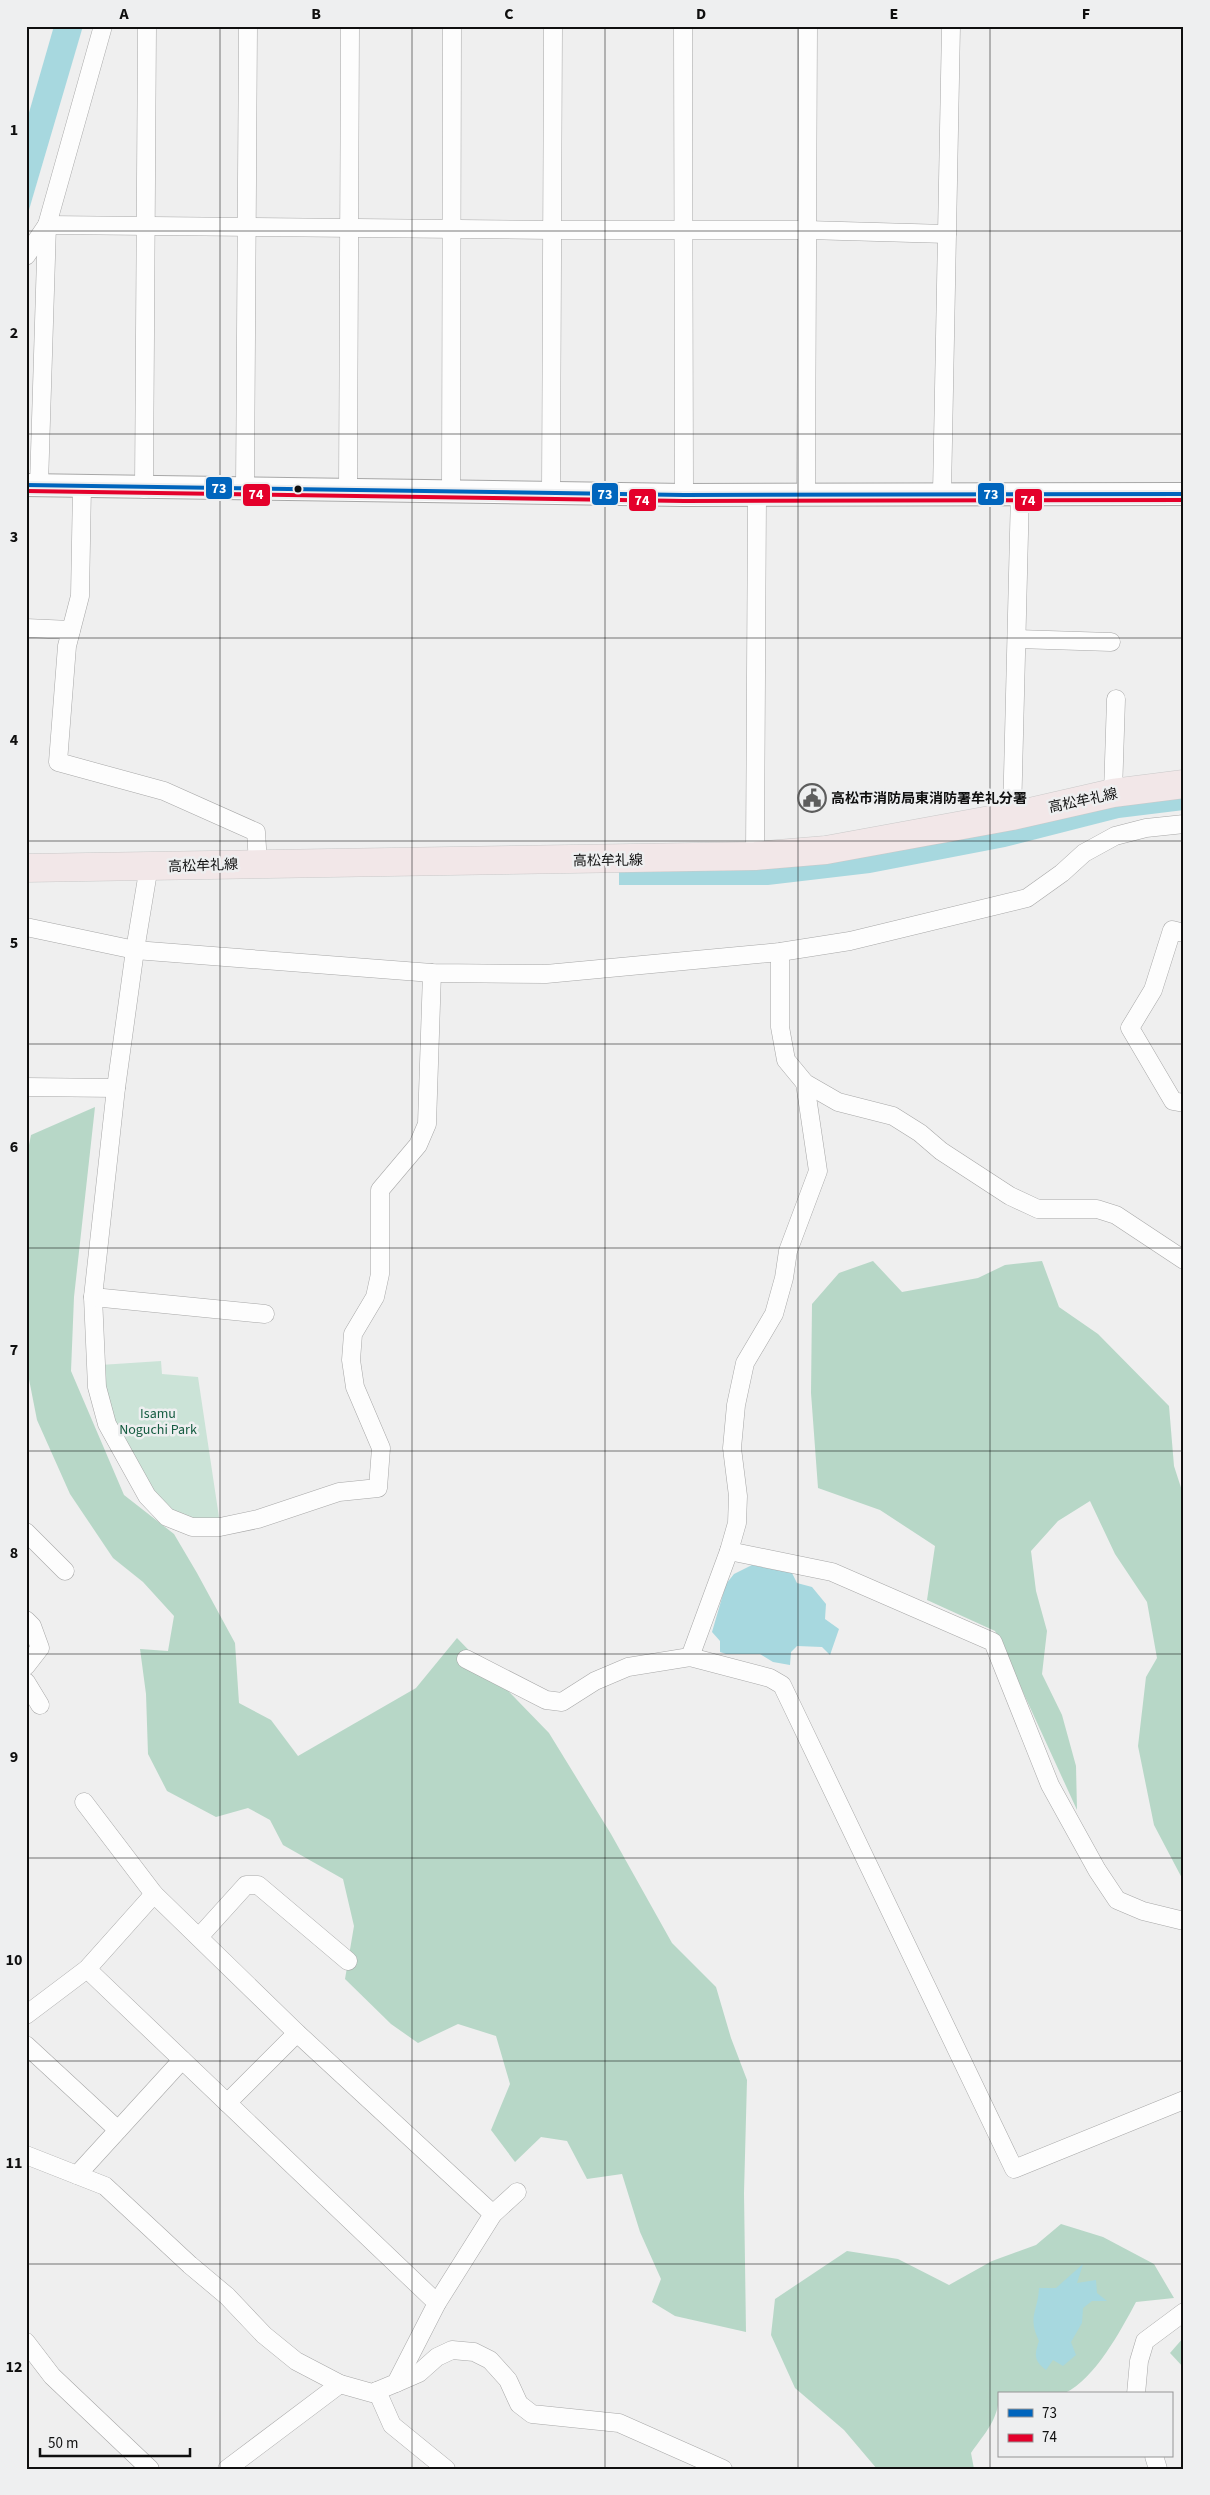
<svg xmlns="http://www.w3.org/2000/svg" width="1210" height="2495" viewBox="0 0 1210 2495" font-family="'Source Sans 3','Noto Sans JP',sans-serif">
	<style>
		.green { fill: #cbe3d7 }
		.forest { fill: #b7d7c7 }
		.water { fill: #a7d8df }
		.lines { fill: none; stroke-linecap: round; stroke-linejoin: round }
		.minor-casing { stroke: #a7a7a7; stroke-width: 19 }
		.tertiary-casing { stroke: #a7a7a7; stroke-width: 24 }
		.primary-casing { stroke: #c9c9c9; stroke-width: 29 }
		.minor { stroke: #fdfdfd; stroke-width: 18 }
		.tertiary { stroke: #fdfdfd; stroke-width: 22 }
		.primary { stroke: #f2e7e8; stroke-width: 28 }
		.bus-1-casing { stroke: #eeeff0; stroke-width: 8 }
		.bus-2-casing { stroke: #eeeff0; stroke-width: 8 }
		.bus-1 { stroke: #0065bd; stroke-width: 4 }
		.bus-2 { stroke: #e4002b; stroke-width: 4 }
		.grid { fill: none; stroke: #0f0f0f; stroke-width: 1; stroke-opacity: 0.55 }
		.bus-dot { fill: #0f0f0f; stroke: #eeeff0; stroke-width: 2 }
		.labels { text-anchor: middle; stroke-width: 5; stroke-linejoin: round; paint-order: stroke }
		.poi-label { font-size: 14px; font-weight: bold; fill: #0f0f0f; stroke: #eeeff0; text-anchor: start }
		.street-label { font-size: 14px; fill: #0f0f0f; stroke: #eeeff0 }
		.park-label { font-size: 14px; fill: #155c41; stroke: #eeeff0 }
		.line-badge { stroke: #eeeff0; stroke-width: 2 }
		.badge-label { font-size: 14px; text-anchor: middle; font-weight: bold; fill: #fff }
		.neatline { fill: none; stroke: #0f0f0f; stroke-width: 2 }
		.grid-label { font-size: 16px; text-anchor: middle; font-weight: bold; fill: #0f0f0f }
	</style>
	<rect width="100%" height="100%" fill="#efefef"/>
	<polygon class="green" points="161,1361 162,1374 198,1377 220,1524 167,1517 107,1424 100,1365"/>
	<g class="forest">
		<polygon points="95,1107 74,1297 71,1371 124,1495 174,1534 197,1573 235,1643 239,1703 271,1720 298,1756 416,1688 457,1638 549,1733 611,1834 672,1943 716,1987 731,2038 747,2080 744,2193 746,2332 675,2316 652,2302 661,2279 640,2232 622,2174 587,2179 567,2141 541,2137 515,2162 491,2130 510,2084 496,2036 458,2024 418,2043 391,2024 345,1979 354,1926 343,1879 283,1845 270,1820 248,1808 216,1817 167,1791 148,1754 146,1694 140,1649 168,1651 174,1616 143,1582 113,1558 70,1494 37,1420 26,1364 26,1160 31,1135"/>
		<polygon points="873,1261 902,1292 978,1278 1005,1265 1042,1261 1059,1307 1098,1334 1169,1406 1174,1466 1184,1497 1184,1882 1154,1825 1138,1746 1146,1677 1157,1658 1147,1602 1115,1554 1090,1501 1058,1521 1031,1551 1036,1591 1047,1631 1042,1674 1062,1715 1076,1766 1077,1810 995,1631 927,1600 935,1546 880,1510 818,1488 811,1393 812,1304 839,1273"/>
		<path d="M 1061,2224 L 1103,2237 L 1154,2264 L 1174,2298 L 1136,2302 C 1121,2330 1095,2379 1065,2393 C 1056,2397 1011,2394 999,2394 C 999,2419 985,2433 971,2453 L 974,2469 L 877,2469 L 844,2430 L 795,2388 L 771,2335 L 775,2299 L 847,2251 L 898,2259 L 949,2285 L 992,2261 L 1036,2245 Z"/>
		<polygon points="1184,2337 1184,2368 1170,2353"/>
	</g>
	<g class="water">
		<polygon points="54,26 83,26 26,220 26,123"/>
		<polygon points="1184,794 1184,810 1119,818 1005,847 870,873 768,885 619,885 619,871"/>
		<polygon points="752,1565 792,1573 797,1583 812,1587 826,1604 825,1619 839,1629 830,1655 822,1647 797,1646 791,1652 790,1665 773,1662 760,1654 726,1654 720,1652 720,1641 712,1632 726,1584 734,1574"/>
		<path d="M 1083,2264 L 1077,2283 L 1096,2280 L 1097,2293 L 1107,2301 L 1092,2301 L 1083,2308 L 1082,2323 L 1071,2342 L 1076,2355 L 1063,2366 L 1053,2360 L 1046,2370 C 1034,2361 1034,2355 1039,2341 C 1027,2316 1038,2312 1039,2288 L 1056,2288 Z"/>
	</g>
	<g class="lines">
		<defs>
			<g id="minor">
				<polyline points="683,26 684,495"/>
				<polyline points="26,256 47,225 552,230 807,230 947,234"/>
				<polyline points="39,485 47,225 103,26"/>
				<polyline points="82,487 80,596 67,646 58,762 164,791 256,832 258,863"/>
				<polyline points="144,489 147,26"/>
				<polyline points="245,490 248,26"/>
				<polyline points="348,491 350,26"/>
				<polyline points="451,493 452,26"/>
				<polyline points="942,493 951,26"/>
				<polyline points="551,494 553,26"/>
				<polyline points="806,494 808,26"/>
				<polyline points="26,628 71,630"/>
				<polyline points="1017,639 1111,642"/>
				<polyline points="1113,793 1116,699"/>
				<polyline points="1012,816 1020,493"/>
				<polyline points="755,856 757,495"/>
				<polyline points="149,866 135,950 116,1088 93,1297 97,1387 107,1424 147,1496 167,1517 192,1527 220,1527 258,1519 339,1492 378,1488 381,1448 355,1387 351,1360 353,1334 375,1297 380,1274 380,1190 418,1145 427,1124 432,973"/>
				<polyline points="26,927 135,950 432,973 546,974 780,952 850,941 1027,898 1062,873 1084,853 1115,836 1146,828 1184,824"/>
				<polyline points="1184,933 1172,930 1153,990 1130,1028 1173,1101 1184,1103"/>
				<polyline points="780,952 780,1027 786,1060 805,1083 838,1102 893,1116 920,1133 941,1151 1010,1196 1038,1209 1097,1209 1116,1215 1184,1260"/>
				<polyline points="26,1087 116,1088"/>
				<polyline points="93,1297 265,1314"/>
				<polyline points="26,1532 65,1571"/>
				<polyline points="729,1551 832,1572 993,1642 1050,1785 1097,1870 1117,1900 1143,1911 1184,1921"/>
				<polyline points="26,1620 32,1626 40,1648 26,1666"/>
				<polyline points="690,1657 729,1551 737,1523 738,1496 732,1448 736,1405 745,1363 774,1314 784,1278 788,1251 818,1171 805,1083"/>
				<polyline points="466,1659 546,1700 562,1702 595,1681 628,1667 690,1657 770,1678 782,1685 1014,2169 1184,2100"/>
				<polyline points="26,1682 40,1705"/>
				<polyline points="84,1802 154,1894"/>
				<polyline points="199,1937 246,1885 258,1885 348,1961"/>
				<polyline points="87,1969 437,2303"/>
				<polyline points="26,2015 87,1969 154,1894 297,2033 493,2214"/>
				<polyline points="26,2045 118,2130"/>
				<polyline points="227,2103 297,2033"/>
				<polyline points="26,2155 105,2186 190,2265 227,2296 264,2335 296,2361 340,2384 372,2393 396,2383 437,2303 493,2214 517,2192"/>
				<polyline points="77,2175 182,2060"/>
				<polyline points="26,2342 52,2376 150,2469"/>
				<polyline points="396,2383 419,2373 437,2357 452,2350 474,2352 490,2360 508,2380 519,2404 532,2414 619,2423 723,2469"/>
				<polyline points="377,2391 392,2425 446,2469"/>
				<polyline points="1136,2394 1139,2361 1145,2341 1184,2312"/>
				<polyline points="1154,2456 1158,2469"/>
				<polyline points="227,2469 340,2384"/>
			</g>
			<polyline id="tertiary" points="26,485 684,495 1184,494"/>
			<polyline id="primary" points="26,868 755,856 826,850 1012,816 1113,793 1184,784"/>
		</defs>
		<use href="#minor" class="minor-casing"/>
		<use href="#tertiary" class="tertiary-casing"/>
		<use href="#primary" class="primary-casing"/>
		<use href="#minor" class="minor"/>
		<use href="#tertiary" class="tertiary"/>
		<use href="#primary" class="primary"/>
		<defs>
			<polyline id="bus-1" points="26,485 684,495 1184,494"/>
			<polyline id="bus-2" points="26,491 684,501 1184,500"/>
		</defs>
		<use href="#bus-1" class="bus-1-casing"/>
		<use href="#bus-2" class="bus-2-casing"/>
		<use href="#bus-1" class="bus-1"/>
		<use href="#bus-2" class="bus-2"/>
	</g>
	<path class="grid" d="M 220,26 L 220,2469M 412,26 L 412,2469M 605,26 L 605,2469M 798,26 L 798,2469M 990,26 L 990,2469M 26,231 L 1184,231M 26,434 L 1184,434M 26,638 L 1184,638M 26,841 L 1184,841M 26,1044 L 1184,1044M 26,1248 L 1184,1248M 26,1451 L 1184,1451M 26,1654 L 1184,1654M 26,1858 L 1184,1858M 26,2061 L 1184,2061M 26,2264 L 1184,2264"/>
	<defs>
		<symbol id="civic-ring" viewBox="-11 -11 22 22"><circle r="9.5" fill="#eeeff0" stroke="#5d5d5d" stroke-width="1.5"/><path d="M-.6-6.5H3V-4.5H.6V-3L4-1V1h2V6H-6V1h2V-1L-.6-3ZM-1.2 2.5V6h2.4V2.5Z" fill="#5d5d5d"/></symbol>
	</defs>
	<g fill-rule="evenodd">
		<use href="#civic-ring" x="796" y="782" width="32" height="32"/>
	</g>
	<circle class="bus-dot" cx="298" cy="489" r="4.5"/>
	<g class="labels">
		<g class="poi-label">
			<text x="831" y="803">高松市消防局東消防署牟礼分署</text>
		</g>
		<g class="street-label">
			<text transform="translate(1083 800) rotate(-12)" y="5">高松牟礼線</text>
			<text transform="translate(608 860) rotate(-1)" y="5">高松牟礼線</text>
			<text transform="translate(203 865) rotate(-2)" y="5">高松牟礼線</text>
		</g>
		<g class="park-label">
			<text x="158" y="1418">Isamu<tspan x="158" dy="16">Noguchi Park</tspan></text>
		</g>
	</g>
	<g class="line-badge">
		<rect x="205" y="476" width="28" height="24" rx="5" fill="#0065bd"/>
		<rect x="591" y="482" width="28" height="24" rx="5" fill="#0065bd"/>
		<rect x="977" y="482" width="28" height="24" rx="5" fill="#0065bd"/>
		<rect x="242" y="483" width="29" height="24" rx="5" fill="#e4002b"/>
		<rect x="1014" y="488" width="29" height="24" rx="5" fill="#e4002b"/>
		<rect x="628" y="488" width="29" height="24" rx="5" fill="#e4002b"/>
	</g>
	<g class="badge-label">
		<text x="219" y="493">73</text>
		<text x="605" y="499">73</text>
		<text x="991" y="499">73</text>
		<text x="256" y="499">74</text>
		<text x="1028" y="505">74</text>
		<text x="642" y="505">74</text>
	</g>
	<rect width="1210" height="2495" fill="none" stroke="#eeeff0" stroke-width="55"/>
	<rect x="998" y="2392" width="175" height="65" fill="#eeeff0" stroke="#959596"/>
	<rect x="1008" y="2409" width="25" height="8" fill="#0065bd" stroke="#959596"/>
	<text x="1042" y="2418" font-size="15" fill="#0f0f0f">73</text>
	<rect x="1008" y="2434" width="25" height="8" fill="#e4002b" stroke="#959596"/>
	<text x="1042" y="2442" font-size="15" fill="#0f0f0f">74</text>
	<path d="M40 2448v8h150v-8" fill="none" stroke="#0f0f0f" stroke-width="2.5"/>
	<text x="48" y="2448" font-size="15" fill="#0f0f0f" stroke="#eeeff0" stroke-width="4" paint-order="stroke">50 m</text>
	<rect x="28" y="28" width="1154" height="2440" class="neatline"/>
	<g class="grid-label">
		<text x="124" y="19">A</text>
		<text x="316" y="19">B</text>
		<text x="509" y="19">C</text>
		<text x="701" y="19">D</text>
		<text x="894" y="19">E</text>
		<text x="1086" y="19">F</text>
		<text x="14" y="135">1</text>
		<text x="14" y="338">2</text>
		<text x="14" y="542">3</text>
		<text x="14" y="745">4</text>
		<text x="14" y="948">5</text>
		<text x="14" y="1152">6</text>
		<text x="14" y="1355">7</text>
		<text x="14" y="1558">8</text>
		<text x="14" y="1762">9</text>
		<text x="14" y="1965">10</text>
		<text x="14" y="2168">11</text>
		<text x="14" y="2372">12</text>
	</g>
</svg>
